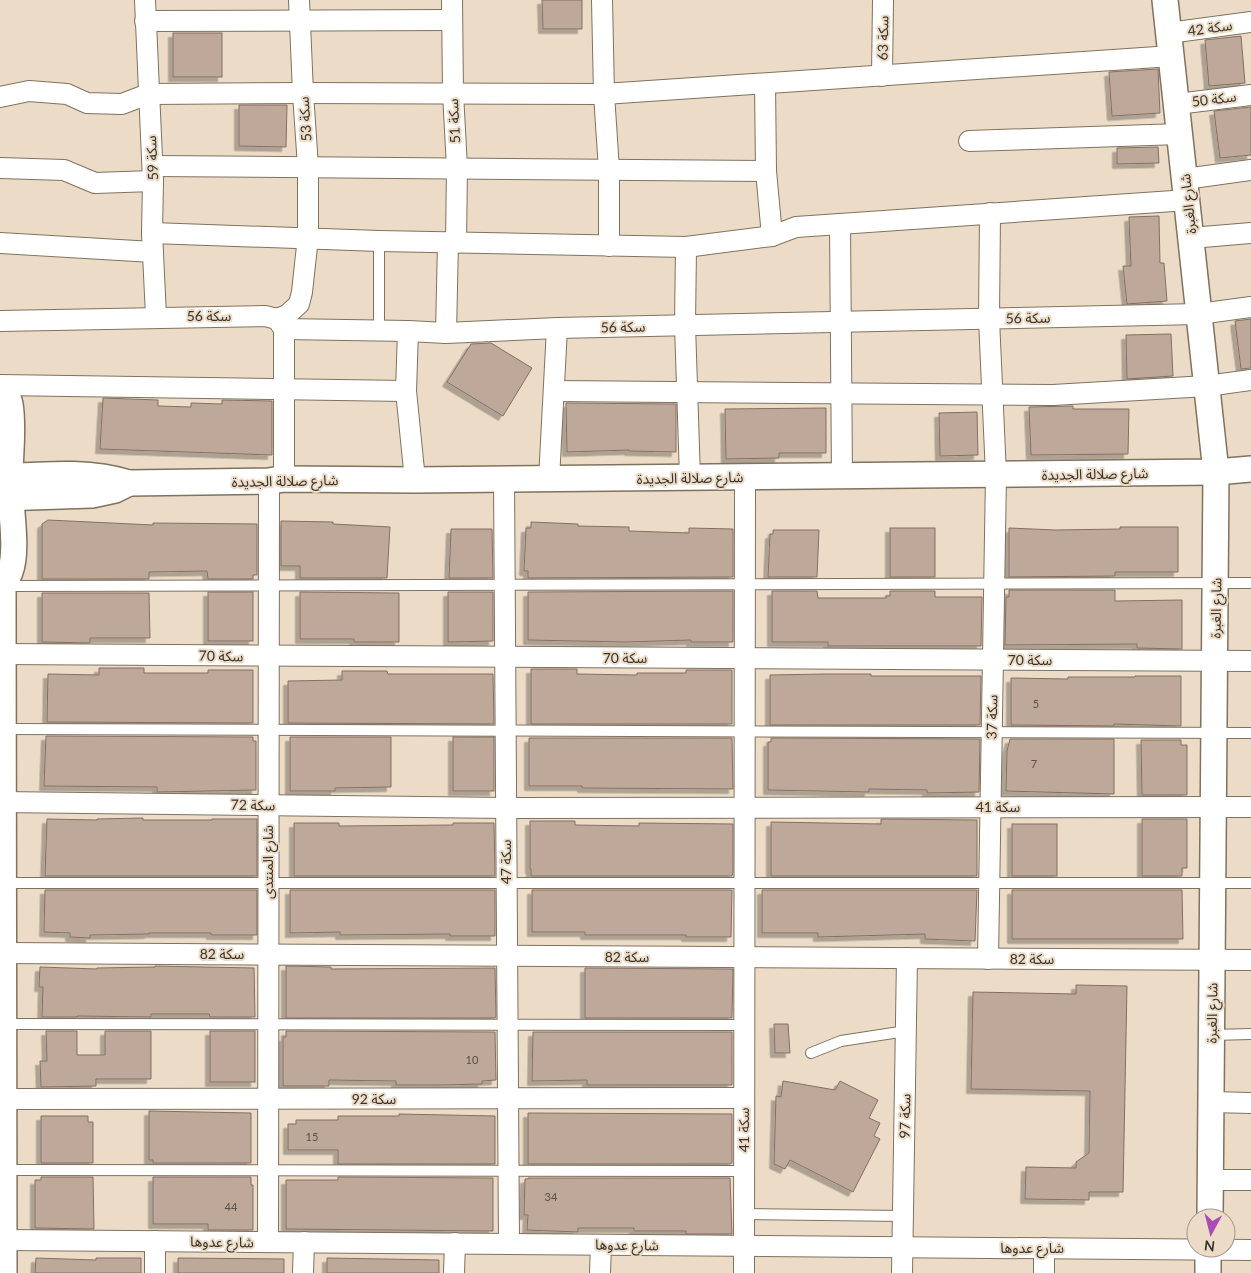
<svg xmlns="http://www.w3.org/2000/svg" width="1251" height="1273" viewBox="0 0 1251 1273" font-family="Lato,'Noto Sans Arabic',sans-serif">
	<style>
		.building { fill: #bea89a; stroke: #846f62; filter: url(#shadow) }
		.lines { fill: none; stroke-linecap: round; stroke-linejoin: round }
		.service-casing { stroke: #7f725f; stroke-width: 12 }
		.minor-casing { stroke: #7f725f; stroke-width: 22 }
		.tertiary-casing { stroke: #7f725f; stroke-width: 28 }
		.service { stroke: #fff; stroke-width: 10 }
		.minor { stroke: #fff; stroke-width: 20 }
		.tertiary { stroke: #fff; stroke-width: 25 }
		.labels { text-anchor: middle; stroke-width: 4; stroke-linejoin: round; paint-order: stroke }
		.number-label { font-size: 11px; fill: #594f45 }
		.street-label { font-size: 14px; fill: #373129; stroke: #ecdcc7 }
	</style>
	<defs>
		<filter id="shadow"><feDropShadow dx="-4.5" dy="4.5" stdDeviation="0" flood-color="#0004"/></filter>
	</defs>
	<rect width="100%" height="100%" fill="#ecdcc7"/>
	<g class="building">
		<polygon points="542,0 582,0 582,29 543,29"/>
		<rect x="173" y="33" width="49" height="44"/>
		<polygon points="1241,36 1245,83 1209,86 1205,40"/>
		<polygon points="1158,69 1160,113 1112,116 1109,72"/>
		<polygon points="239,105 287,105 286,147 239,146"/>
		<polygon points="1251,107 1251,155 1220,158 1214,111"/>
		<polygon points="1158,147 1159,163 1117,164 1117,148"/>
		<polygon points="1159,216 1160,263 1164,263 1167,301 1127,304 1123,266 1131,266 1129,217"/>
		<polygon points="1251,319 1251,368 1241,369 1235,321"/>
		<polygon points="1171,334 1173,376 1127,379 1126,335"/>
		<polygon points="491,343 532,368 503,416 447,382 471,344"/>
		<polygon points="103,398 158,400 158,406 191,407 191,403 222,404 222,400 272,401 272,455 100,449"/>
		<polygon points="566,403 676,404 676,452 629,451 629,450 567,452"/>
		<polygon points="1073,406 1073,409 1129,409 1128,454 1031,455 1029,407"/>
		<polygon points="826,408 826,453 779,453 779,458 726,459 725,409"/>
		<polygon points="977,412 978,455 940,456 939,413"/>
		<polygon points="48,520 153,525 153,523 257,524 257,575 253,575 253,579 208,579 207,571 149,572 149,579 42,579 42,524"/>
		<polygon points="281,521 333,522 333,524 390,527 387,578 300,578 300,566 281,566"/>
		<polygon points="531,522 578,524 578,526 629,527 629,531 689,533 689,528 733,529 733,577 528,578 528,571 524,571 526,528 531,528"/>
		<polygon points="1120,527 1178,527 1178,572 1115,572 1115,576 1009,577 1009,528 1055,530 1120,529"/>
		<rect x="890" y="528" width="45" height="49"/>
		<polygon points="451,529 492,529 493,578 449,578"/>
		<polygon points="773,530 819,530 817,577 768,577 770,534 773,534"/>
		<polygon points="1009,590 1115,590 1115,601 1182,600 1182,649 1137,648 1137,644 1005,645 1006,597 1009,597"/>
		<polygon points="733,591 733,642 691,642 691,640 625,642 528,640 528,592"/>
		<polygon points="772,591 817,591 818,598 886,598 886,596 890,596 890,591 935,591 935,597 982,597 981,646 828,646 828,642 772,642"/>
		<rect x="208" y="592" width="45" height="49"/>
		<polygon points="300,592 399,593 399,642 354,642 354,639 300,639"/>
		<polygon points="448,592 493,592 493,641 448,642"/>
		<polygon points="42,593 149,593 150,638 90,638 90,643 42,642"/>
		<polygon points="99,668 144,668 144,673 208,673 208,670 253,670 253,723 47,722 48,674 99,675"/>
		<polygon points="531,669 577,669 577,674 637,675 637,673 686,673 686,670 732,670 732,724 531,724"/>
		<polygon points="342,671 387,671 388,674 493,674 494,724 288,723 288,681 342,680"/>
		<polygon points="825,674 871,674 871,676 981,676 980,725 770,725 770,675"/>
		<polygon points="1135,676 1181,676 1181,726 1114,724 1114,726 1011,725 1011,678 1068,679 1068,677 1135,677"/>
		<polygon points="46,736 253,737 253,741 256,741 256,790 157,792 157,787 44,786"/>
		<polygon points="290,737 391,737 391,787 335,788 335,791 290,791"/>
		<rect x="453" y="737" width="41" height="54"/>
		<polygon points="529,738 732,738 733,789 582,788 582,786 529,786"/>
		<polygon points="771,738 980,739 979,792 927,793 927,790 869,789 869,792 768,790 768,742 771,742"/>
		<polygon points="1010,739 1114,739 1114,794 1006,791 1007,751"/>
		<polygon points="1141,740 1181,740 1181,745 1187,745 1187,795 1142,795"/>
		<polygon points="143,818 143,820 212,820 212,819 257,819 257,876 45,876 47,819 97,820 97,819"/>
		<polygon points="881,819 977,820 977,876 771,876 771,822 881,824"/>
		<polygon points="1142,819 1187,819 1187,868 1182,868 1182,876 1142,876"/>
		<polygon points="530,821 575,821 575,825 639,826 639,823 733,824 733,872 732,876 531,876 531,869 530,869"/>
		<polygon points="294,823 339,823 339,826 453,825 453,823 494,823 495,876 294,876"/>
		<rect x="1012" y="824" width="45" height="52"/>
		<polygon points="45,890 257,890 257,935 211,935 211,933 149,933 149,934 90,935 90,938 70,937 70,933 44,932"/>
		<polygon points="290,890 495,890 495,936 450,936 450,934 340,935 340,932 290,933"/>
		<polygon points="532,890 732,890 731,937 686,937 686,935 585,935 585,932 532,932"/>
		<polygon points="762,890 977,890 975,941 925,939 925,934 818,937 818,933 762,933"/>
		<polygon points="1012,890 1182,890 1183,939 1012,939"/>
		<polygon points="155,966 254,968 255,1017 210,1017 209,1014 151,1014 151,1017 77,1016 77,1017 42,1017 43,987 39,987 40,967 97,969 97,968 155,967"/>
		<polygon points="286,966 331,967 331,969 495,968 496,1016 495,1018 286,1018"/>
		<polygon points="585,968 733,969 732,1018 585,1018"/>
		<polygon points="1076,985 1127,986 1123,1192 1089,1192 1089,1200 1025,1199 1026,1167 1076,1168 1076,1162 1089,1153 1090,1091 971,1089 973,992 1076,994"/>
		<polygon points="774,1024 788,1024 790,1053 775,1053"/>
		<polygon points="46,1031 77,1031 77,1055 105,1055 105,1031 151,1031 151,1079 96,1079 96,1086 41,1087 40,1061 47,1061"/>
		<rect x="210" y="1031" width="45" height="51"/>
		<polygon points="286,1031 495,1032 496,1080 482,1081 482,1084 442,1085 396,1085 396,1081 329,1080 329,1086 283,1086 283,1037 286,1037"/>
		<polygon points="533,1032 732,1032 732,1085 587,1085 587,1080 532,1081"/>
		<polygon points="783,1081 835,1090 840,1081 878,1100 869,1118 880,1123 874,1136 880,1139 853,1192 790,1160 785,1169 774,1164 776,1096 781,1097"/>
		<polygon points="149,1111 251,1113 251,1163 153,1163 153,1160 149,1160"/>
		<polygon points="528,1113 732,1114 732,1163 730,1164 528,1164"/>
		<polygon points="399,1114 495,1116 495,1164 338,1164 338,1150 288,1150 288,1124 296,1124 296,1120 338,1120 338,1116 399,1116"/>
		<polygon points="41,1116 88,1116 88,1122 93,1122 93,1163 41,1163"/>
		<polygon points="41,1177 93,1177 94,1229 35,1228 35,1180 41,1180"/>
		<polygon points="153,1177 251,1177 251,1185 253,1185 253,1230 208,1230 208,1224 153,1224"/>
		<polygon points="338,1177 493,1178 493,1231 286,1229 286,1180 338,1180"/>
		<polygon points="528,1178 730,1178 732,1234 686,1234 686,1231 634,1231 634,1228 578,1228 578,1232 527,1230 528,1215 524,1215 525,1179 528,1179"/>
		<polygon points="36,1258 96,1260 96,1258 141,1258 141,1273 35,1273"/>
		<polygon points="178,1258 284,1259 284,1273 178,1273"/>
		<polygon points="327,1258 439,1260 439,1273 327,1273"/>
	</g>
	<g class="lines">
		<defs>
			<g id="service">
				<polyline points="379,331 379,241"/>
				<polyline points="5,586 1251,583"/>
				<polyline points="2,729 1251,733"/>
				<polyline points="4,883 1251,883"/>
				<polyline points="4,1024 745,1025"/>
				<polyline points="1212,1035 1251,1034"/>
				<polyline points="811,1053 841,1041 906,1031"/>
				<polyline points="4,1170 744,1171"/>
				<polyline points="744,1214 903,1216"/>
			</g>
			<g id="minor">
				<polyline points="145,0 153,181 152,233 156,316"/>
				<polyline points="452,0 453,93 457,168 456,243"/>
				<polyline points="602,0 604,94 609,170 609,246"/>
				<polyline points="145,21 451,20"/>
				<polyline points="1169,33 1251,22"/>
				<polyline points="882,76 883,0"/>
				<polyline points="765,84 766,171 772,236"/>
				<polyline points="0,97 29,91 67,94 87,103 122,104 148,94 303,93 604,94 1172,56"/>
				<polyline points="1177,104 1251,95"/>
				<polyline points="969,141 1180,134"/>
				<polyline points="153,166 766,171"/>
				<polyline points="0,168 64,170 95,183 153,181"/>
				<polyline points="1185,179 1251,170"/>
				<polyline points="840,224 842,476"/>
				<polyline points="152,233 379,241 686,247 772,236 796,227 1188,200"/>
				<polyline points="1191,238 1251,233"/>
				<polyline points="0,243 153,252"/>
				<polyline points="686,247 685,325 690,478"/>
				<polyline points="277,319 287,315 299,304 302,292 308,237 308,167 303,93 299,0"/>
				<polyline points="0,321 265,316 277,319 284,329 408,331 446,333 557,328 1199,314 1251,307"/>
				<polyline points="408,331 406,391 415,480"/>
				<polyline points="446,333 448,242"/>
				<polyline points="0,385 406,391"/>
				<polyline points="554,391 1053,395 1207,386 1251,380"/>
				<polyline points="284,479 284,329"/>
				<polyline points="504,479 509,1244"/>
				<polyline points="549,479 557,328"/>
				<polyline points="0,654 1251,661"/>
				<polyline points="0,802 506,808 1251,807"/>
				<polyline points="4,953 1251,960"/>
				<polyline points="988,959 996,475 989,319 990,213"/>
				<polyline points="4,1099 744,1098"/>
				<polyline points="1211,1102 1251,1103"/>
				<polyline points="1211,1180 1251,1180"/>
				<polyline points="4,1240 1251,1250"/>
				<polyline points="268,1242 269,481"/>
				<polyline points="155,1273 155,1241"/>
				<polyline points="303,1273 304,1242"/>
				<polyline points="454,1273 455,1243"/>
				<polyline points="600,1273 601,1245"/>
				<polyline points="744,1273 745,477"/>
				<polyline points="902,1273 907,958"/>
				<polyline points="1044,1273 1044,1248"/>
			</g>
			<g id="tertiary">
				<polyline points="1165,0 1216,472 1210,1218"/>
				<path d="M 0,388 C 4,393 9,397 10,404 C 14,428 10,453 10,477 C 9,503 19,548 10,572 C 8,577 6,581 3,586 L 4,1273"/>
				<path d="M 0,477 C 43,475 87,470 129,483 L 269,481 L 284,479 L 415,480 L 1216,472 L 1251,469"/>
				<polyline points="0,498 92,495 115,490 129,483"/>
				<polyline points="1208,1273 1208,1248"/>
			</g>
		</defs>
		<use href="#service" class="service-casing"/>
		<use href="#minor" class="minor-casing"/>
		<use href="#tertiary" class="tertiary-casing"/>
		<use href="#service" class="service"/>
		<use href="#minor" class="minor"/>
		<use href="#tertiary" class="tertiary"/>
	</g>
	<g class="labels">
		<g class="number-label">
			<text x="1036" y="708">5</text>
			<text x="1034" y="768">7</text>
			<text x="472" y="1064">10</text>
			<text x="312" y="1141">15</text>
			<text x="551" y="1201">34</text>
			<text x="231" y="1211">44</text>
		</g>
		<g class="street-label">
			<text transform="translate(1210 28) rotate(-8)" y="5">سكة 42</text>
			<text transform="translate(883 38) rotate(-89)" y="5">سكة 63</text>
			<text transform="translate(1214 99) rotate(-7)" y="5">سكة 50</text>
			<text transform="translate(305 119) rotate(-94)" y="5">سكة 53</text>
			<text transform="translate(454 121) rotate(-93)" y="5">سكة 51</text>
			<text transform="translate(152 158) rotate(-93)" y="5">سكة 59</text>
			<text transform="translate(1188 204) rotate(-96)" y="5">شارع الغبرة</text>
			<text x="209" y="321">سكة 56</text>
			<text transform="translate(1028 318) rotate(-1)" y="5">سكة 56</text>
			<text transform="translate(623 327) rotate(-1)" y="5">سكة 56</text>
			<text transform="translate(1095 474) rotate(-1)" y="5">شارع صلالة الجديدة</text>
			<text transform="translate(690 478) rotate(-1)" y="5">شارع صلالة الجديدة</text>
			<text transform="translate(285 481) rotate(-1)" y="5">شارع صلالة الجديدة</text>
			<text transform="translate(1216 608) rotate(-89)" y="5">شارع الغبرة</text>
			<text transform="translate(221 656) rotate(1)" y="5">سكة 70</text>
			<text x="625" y="663">سكة 70</text>
			<text x="1030" y="665">سكة 70</text>
			<text transform="translate(992 717) rotate(-89)" y="5">سكة 37</text>
			<text transform="translate(253 805) rotate(1)" y="5">سكة 72</text>
			<text x="998" y="812">سكة 41</text>
			<text transform="translate(268 862) rotate(-90)" y="5">شارع المنتدى</text>
			<text transform="translate(506 862) rotate(-90)" y="5">سكة 47</text>
			<text x="222" y="959">سكة 82</text>
			<text x="627" y="962">سكة 82</text>
			<text x="1032" y="964">سكة 82</text>
			<text transform="translate(1212 1013) rotate(-89)" y="5">شارع الغبرة</text>
			<text x="374" y="1104">سكة 92</text>
			<text transform="translate(905 1116) rotate(-89)" y="5">سكة 97</text>
			<text transform="translate(744 1130) rotate(-90)" y="5">سكة 41</text>
			<text transform="translate(222 1242) rotate(1)" y="5">شارع عدوها</text>
			<text transform="translate(627 1245) rotate(1)" y="5">شارع عدوها</text>
			<text x="1032" y="1253">شارع عدوها</text>
		</g>
	</g>
	<g transform="translate(1211 1233) rotate(187)"><circle r="24" fill="#ecdcc7" stroke="#a49888"/>
	<path d="M0-4L9 19L0 12L-9 19Z" fill="#ab4cb5"/>
	<text y="-8" font-size="14" font-weight="bold" text-anchor="middle" fill="#373129">N</text>
	</g>
</svg>
